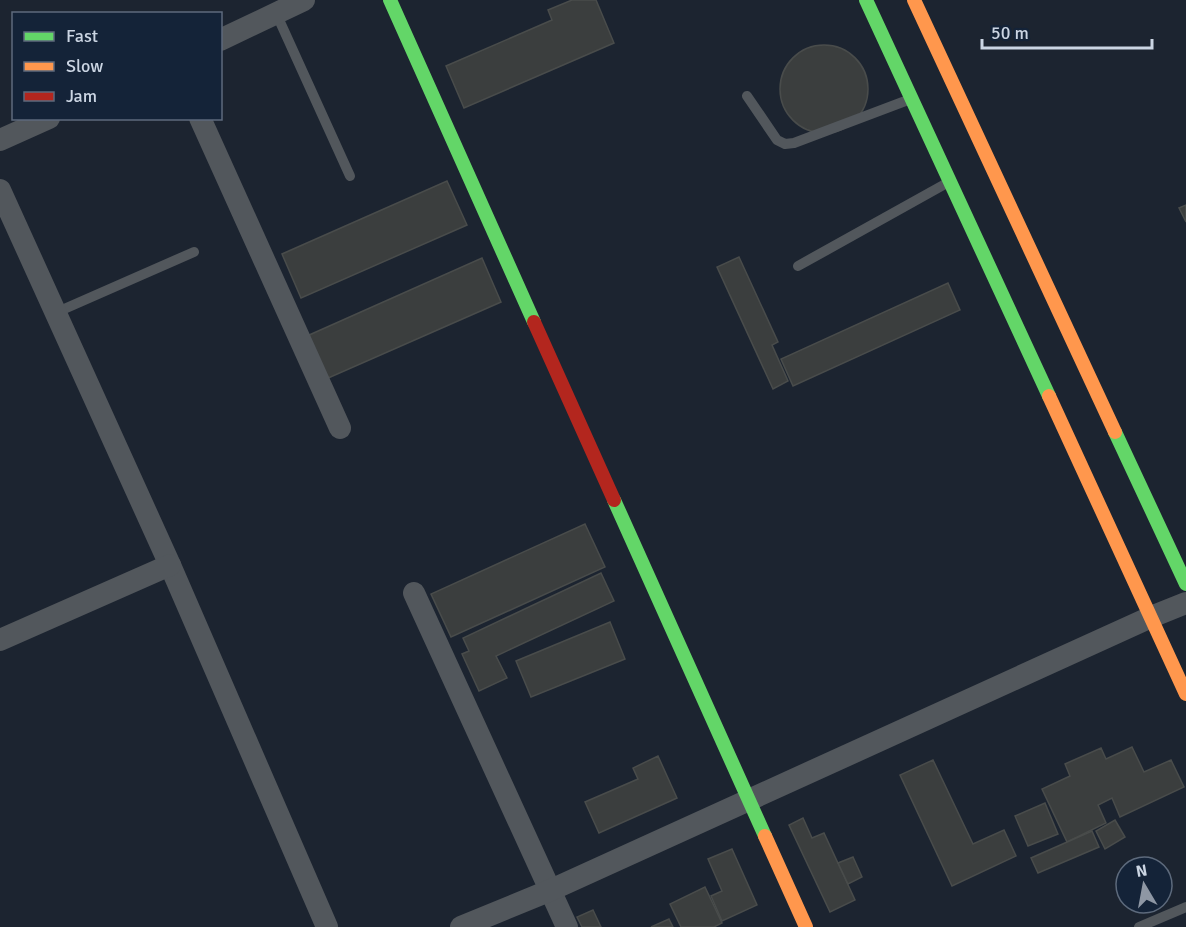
<svg xmlns="http://www.w3.org/2000/svg" width="1186" height="927" viewBox="0 0 1186 927" font-family="Signika,sans-serif">
	<style>
		.building { fill: #3b3e3e; stroke: #494c4b; stroke-width: 1.5 }
		.lines { fill: none; stroke-linecap: round; stroke-linejoin: round }
		.lane { stroke: #52575c; stroke-width: 10 }
		.street { stroke: #52575c; stroke-width: 22 }
		.fast { stroke: #63d668; stroke-width: 14 }
		.slow { stroke: #ff974d; stroke-width: 14 }
		.jam { stroke: #b3261e; stroke-width: 14 }
	</style>
	<rect width="100%" height="100%" fill="#1c2430"/>
	<g class="building">
		<polygon points="572,0 596,0 614,43 464,108 446,66 552,20 548,10"/>
		<circle cx="824" cy="89" r="44"/>
		<polygon points="447,181 467,225 301,298 282,254"/>
		<polygon points="1186,205 1186,222 1179,208"/>
		<polygon points="739,257 778,342 772,345 788,381 773,389 717,267"/>
		<polygon points="482,258 501,302 326,379 307,336"/>
		<polygon points="948,283 960,310 793,386 781,359"/>
		<polygon points="585,524 605,567 451,637 431,594"/>
		<polygon points="601,573 614,601 496,656 507,678 479,691 462,654 469,651 463,638"/>
		<polygon points="610,622 625,659 531,697 516,661"/>
		<polygon points="1132,747 1144,772 1171,760 1184,787 1120,817 1112,798 1098,805 1106,823 1067,842 1042,789 1070,776 1065,764 1101,748 1106,759"/>
		<polygon points="658,756 677,798 599,833 585,802 638,779 633,768"/>
		<polygon points="933,760 973,844 1004,830 1016,856 952,886 900,775"/>
		<polygon points="1045,803 1058,834 1028,846 1015,816"/>
		<polygon points="803,818 812,838 824,833 855,900 830,912 789,825"/>
		<polygon points="1115,820 1125,837 1105,849 1096,831"/>
		<polygon points="1092,831 1099,847 1038,873 1031,858"/>
		<polygon points="732,849 757,905 722,921 711,896 722,891 708,859"/>
		<polygon points="853,857 862,877 848,884 838,863"/>
		<polygon points="705,887 722,923 714,927 681,927 670,904"/>
		<polygon points="593,910 601,927 582,927 577,917"/>
		<polygon points="669,919 673,927 651,927"/>
	</g>
	<g class="lines">
		<g class="lane">
			<polyline points="276,13 350,176"/>
			<polyline points="747,96 777,140 785,144 794,143 908,100"/>
			<polyline points="798,266 947,183"/>
			<polyline points="55,313 194,252"/>
			<polyline points="1139,927 1186,907"/>
		</g>
		<g class="street">
			<polyline points="220,40 304,0"/>
			<polyline points="200,118 340,428"/>
			<polyline points="0,140 49,118"/>
			<polyline points="0,190 170,565 327,927"/>
			<polyline points="414,593 567,927"/>
			<polyline points="0,640 170,565"/>
			<polyline points="461,927 551,890 1151,617 1186,603"/>
		</g>
		<g class="fast">
			<polyline points="390,0 534,322"/>
			<polyline points="866,0 1049,396"/>
			<polyline points="1115,432 1186,584"/>
			<polyline points="614,500 765,836"/>
		</g>
		<g class="slow">
			<polyline points="914,0 1115,432"/>
			<polyline points="1049,396 1186,694"/>
			<polyline points="765,836 806,927"/>
		</g>
		<polyline class="jam" points="534,322 614,500"/>
	</g>
	<rect x="12" y="12" width="210" height="108" fill="#142338" stroke="#5d6a7c" stroke-width="1.5"/>
	<rect x="24" y="32" width="30" height="9" fill="#63d668" stroke="#5d6a7c" stroke-width="1.5"/>
	<text x="66" y="42" font-size="18" fill="#cbd5e3">Fast</text>
	<rect x="24" y="62" width="30" height="9" fill="#ff974d" stroke="#5d6a7c" stroke-width="1.5"/>
	<text x="66" y="72" font-size="18" fill="#cbd5e3">Slow</text>
	<rect x="24" y="92" width="30" height="9" fill="#b3261e" stroke="#5d6a7c" stroke-width="1.5"/>
	<text x="66" y="102" font-size="18" fill="#cbd5e3">Jam</text>
	<g transform="translate(1144 885) rotate(350)"><circle r="28" fill="#142338" stroke="#5d6a7c" stroke-width="1.5"/>
	<path d="M0-4.5L10 22L0 15L-10 22Z" fill="#8e97a4"/>
	<text y="-9" font-size="16" font-weight="bold" text-anchor="middle" fill="#cbd5e3">N</text>
	</g>
	<path d="M982 39v9h170v-9" fill="none" stroke="#cbd5e3" stroke-width="3"/>
	<text x="991" y="39" font-size="18" fill="#cbd5e3" stroke="#142338" stroke-width="4.5" paint-order="stroke">50 m</text>
</svg>
